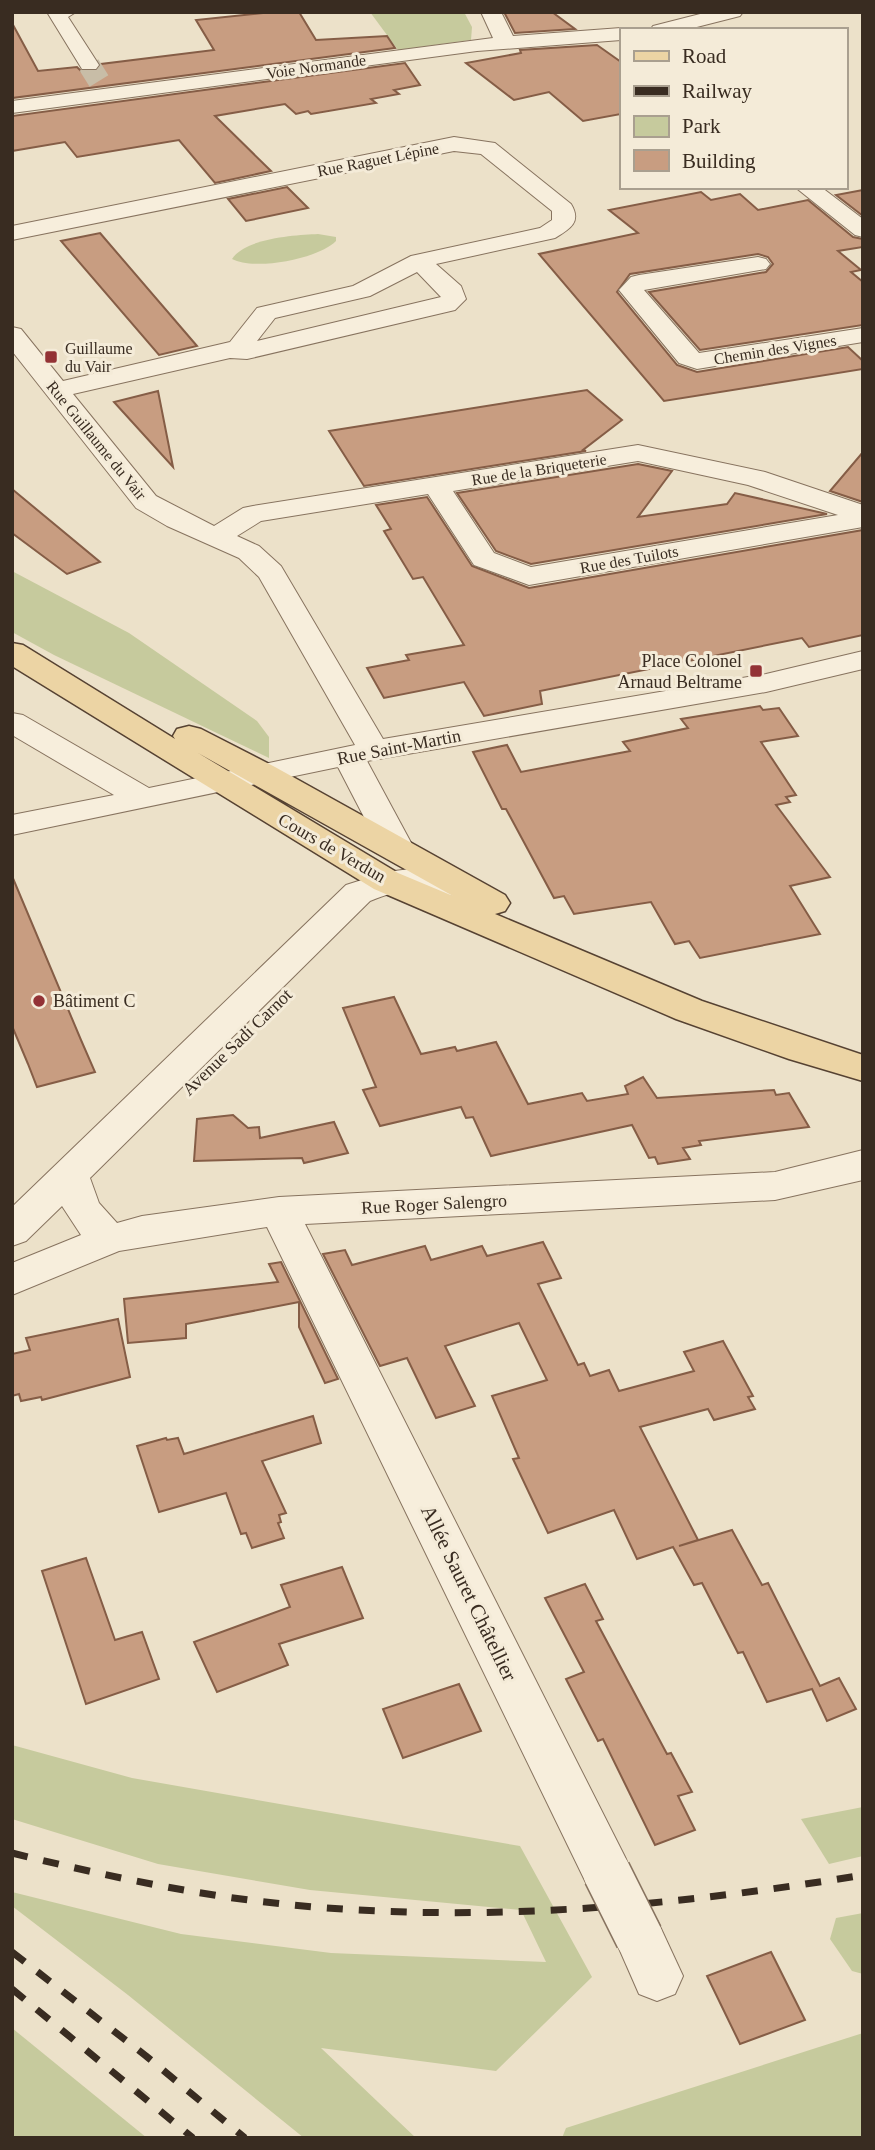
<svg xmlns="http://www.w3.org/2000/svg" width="875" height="2150" viewBox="0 0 875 2150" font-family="'Times New Roman',serif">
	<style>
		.green { fill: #c6ca9d }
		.building { fill: #c89d81; stroke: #855d46; stroke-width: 2 }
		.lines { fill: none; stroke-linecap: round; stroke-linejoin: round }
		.minor-tunnel { stroke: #c8bda7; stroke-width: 22; stroke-dasharray: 22 11; stroke-linecap: butt }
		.minor-casing { stroke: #87735f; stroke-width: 2 }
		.primary-casing { stroke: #564232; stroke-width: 3 }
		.minor { fill: #f7eedc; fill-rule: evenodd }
		.primary { fill: #ecd4a4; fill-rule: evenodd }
		.rail { stroke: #392c21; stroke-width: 7; stroke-dasharray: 16 16; stroke-linecap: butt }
		.minor-bridge-casing { stroke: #87735f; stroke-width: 50; stroke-linecap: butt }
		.minor-bridge { stroke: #f7eedc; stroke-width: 47 }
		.poi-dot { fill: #933235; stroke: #f4ebd8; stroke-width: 2.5 }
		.labels { text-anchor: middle; stroke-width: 6; stroke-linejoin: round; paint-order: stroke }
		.far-street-label { font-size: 16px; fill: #392c21; stroke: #f4ebd8 }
		.far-poi-label { font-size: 16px; fill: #392c21; stroke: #f4ebd8; text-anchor: start }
		.poi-label { font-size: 18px; fill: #392c21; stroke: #f4ebd8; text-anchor: end }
		.street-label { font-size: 18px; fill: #392c21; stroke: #f4ebd8 }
		.near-street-label { font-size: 21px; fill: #392c21; stroke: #f4ebd8 }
	</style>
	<rect width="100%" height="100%" fill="#ece1c9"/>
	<g class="green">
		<polygon points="370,12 464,12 472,27 471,40 398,50"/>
		<path d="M 318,234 L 336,237 L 336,241 C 318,259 255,271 232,259 C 245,238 296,235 318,234 Z"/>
		<polygon points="12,571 129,633 257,721 269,737 269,758 54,655 12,632"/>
		<polygon points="12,1745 132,1778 520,1846 592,1977 496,2071 321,2048 416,2138 304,2138 128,1995 12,1906 12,1892 181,1934 331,1953 546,1962 521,1910 310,1890 158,1864 12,1819"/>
		<polygon points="863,1807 863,1856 829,1864 801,1819"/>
		<polygon points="863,1913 863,1974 852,1971 830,1939 836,1918"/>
		<polygon points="12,2028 147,2138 12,2138"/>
		<polygon points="863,2033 863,2138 562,2138 566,2128"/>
	</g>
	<g class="building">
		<polygon points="272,12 299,12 316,40 387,36 395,48 12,98 12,23 38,71 77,67 82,72 96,72 101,64 214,50 196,20"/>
		<polygon points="504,12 552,12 575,29 515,33"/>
		<polygon points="597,45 621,62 621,114 583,121 549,92 514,100 466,63 521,53 520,50"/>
		<polygon points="405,63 420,85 394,90 399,94 371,99 376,103 311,114 308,111 296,114 285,104 215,116 271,171 215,183 179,140 77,157 65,142 12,151 12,116"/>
		<polygon points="287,187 308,208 246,221 228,199"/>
		<polygon points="863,190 863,216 836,195"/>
		<polygon points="701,192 711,200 740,194 758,210 808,200 853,237 863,239 863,247 838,251 861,270 851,272 863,282 863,325 700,350 649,292 766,272 773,264 768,257 758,254 630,274 617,292 677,365 697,372 848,347 863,361 863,369 664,401 539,254 638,233 609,210"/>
		<polygon points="100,233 197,346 159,355 61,241"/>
		<polygon points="587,390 622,420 583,450 586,451 364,486 329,431"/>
		<polygon points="158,391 173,467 114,402"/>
		<polygon points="863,452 863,502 830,491"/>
		<polygon points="638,464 672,471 638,517 727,504 735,493 827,514 531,564 496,551 457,493"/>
		<polygon points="12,489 100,562 67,574 12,533"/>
		<polygon points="427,497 472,566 529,588 863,530 863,635 809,647 802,638 540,691 542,704 484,716 464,682 384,698 367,668 409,660 406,655 464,645 423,577 413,579 384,531 391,529 376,505"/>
		<polygon points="760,706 763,710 779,708 798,736 761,742 796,795 786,797 790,802 776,805 830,877 790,886 820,934 700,958 689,941 675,944 651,902 574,914 564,896 554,898 506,809 502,809 473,752 507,745 521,772 630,751 623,742 688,728 681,719"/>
		<polygon points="12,876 81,1040 95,1072 37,1087 28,1064 12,1026"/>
		<polygon points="394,997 421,1054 455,1047 457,1051 496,1042 528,1104 582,1093 587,1101 628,1094 625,1086 643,1077 657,1098 774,1090 776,1095 789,1093 809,1127 699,1141 701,1145 683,1148 690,1159 658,1164 655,1157 649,1158 632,1125 491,1156 473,1117 466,1118 461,1107 380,1126 363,1090 376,1087 343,1008"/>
		<polygon points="233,1115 248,1128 259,1127 260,1138 334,1122 348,1153 304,1163 302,1158 194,1161 197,1119"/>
		<polygon points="543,1242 561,1278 538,1284 578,1365 584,1363 590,1376 609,1370 619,1391 694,1371 684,1352 723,1341 753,1396 748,1397 755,1409 714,1420 708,1409 640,1427 698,1540 679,1546 732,1530 762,1585 768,1583 820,1686 839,1678 856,1709 827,1721 812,1689 767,1702 743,1652 738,1653 702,1583 694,1585 673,1547 637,1559 614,1510 548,1533 513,1459 519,1458 492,1396 547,1380 519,1323 445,1346 475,1406 436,1418 407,1358 380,1366 323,1254 345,1250 352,1265 425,1246 431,1260 482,1246 487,1256"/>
		<polygon points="281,1262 338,1379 325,1383 299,1327 299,1302 186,1324 186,1338 128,1343 124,1299 278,1282 269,1264"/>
		<polygon points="118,1319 130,1377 42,1400 41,1397 21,1401 19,1394 12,1396 12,1354 30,1350 26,1338"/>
		<polygon points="313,1416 321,1443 262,1461 286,1513 279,1515 281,1522 278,1523 284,1538 252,1548 246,1533 241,1534 226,1493 159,1512 137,1446 166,1438 167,1440 178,1438 184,1454"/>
		<polygon points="86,1558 115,1640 142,1632 159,1679 86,1704 42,1571"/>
		<polygon points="342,1567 363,1618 279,1644 288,1665 217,1692 194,1642 290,1607 281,1585"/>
		<polygon points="585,1584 603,1619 596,1621 667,1754 671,1753 692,1792 678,1796 695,1830 655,1845 603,1739 598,1741 566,1679 584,1672 545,1598"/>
		<polygon points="459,1684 481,1731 403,1758 383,1709"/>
		<polygon points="771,1952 805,2020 740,2044 707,1976"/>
	</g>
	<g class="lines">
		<polyline class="minor-tunnel" points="89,65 99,81"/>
		<defs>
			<g id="minor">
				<polygon points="47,12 76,12 68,17 99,65 96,69 82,69"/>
				<polygon points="481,12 501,12 513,36 621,28 628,30 621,30 621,40 477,51 12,113 12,101 493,38"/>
				<polygon points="708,12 743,12 740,16 685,30 650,30 653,26"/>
				<path d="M 454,137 L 495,143 L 571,204 C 582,222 570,229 555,238 L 436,264 L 461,286 L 466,299 L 455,310 L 247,359 L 230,358 L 73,394 L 156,496 L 214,526 L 243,508 L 253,506 L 638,445 L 765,472 L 863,505 L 863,527 L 529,585 L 474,565 L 428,494 L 261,521 L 237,536 L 259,546 L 281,566 L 383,739 L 766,674 L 863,651 L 863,669 L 766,692 L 367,761 L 415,850 L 410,857 L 398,860 L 386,857 L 381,850 L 338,767 L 12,835 L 12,815 L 114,795 L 12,735 L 12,713 L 23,715 L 149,788 L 355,745 L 259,577 L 239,558 L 167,526 L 136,508 L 12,351 L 12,327 L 21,329 L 63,381 L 230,342 L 257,308 L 353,286 L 411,256 L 540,228 L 552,220 L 552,211 L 481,154 L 454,151 L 12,240 L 12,226 ZM 417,272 L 441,297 L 257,341 L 275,318 L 370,296 ZM 638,461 L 748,485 L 838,515 L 531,567 L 494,553 L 453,491 Z"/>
				<polygon points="795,187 821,187 863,219 863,237 855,235"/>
				<polygon points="758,257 766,259 770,264 766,269 644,290 699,353 863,328 863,342 697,369 679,363 619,290 631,277 639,275"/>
				<path d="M 410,869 L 475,879 L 480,887 L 475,895 C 456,900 438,892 419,891 C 401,890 387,894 370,901 L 90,1178 L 99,1203 L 117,1223 L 142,1216 L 279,1197 L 775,1172 L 863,1150 L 863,1180 L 775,1200 L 305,1224 L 625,1857 L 632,1873 L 625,1889 L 607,1896 L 589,1889 L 267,1227 L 119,1251 L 12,1295 L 12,1263 L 81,1235 L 62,1206 L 26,1241 L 12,1246 L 12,1207 L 346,885 L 387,872 Z"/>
				<polygon points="639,1913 657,1920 683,1976 675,1994 657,2001 639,1994 614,1937 621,1920"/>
			</g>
			<path id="primary" d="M 12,643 L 23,645 L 175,739 L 173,736 L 177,729 L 189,726 L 201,729 L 275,767 L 505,895 L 510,903 L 505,911 L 495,914 L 702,1001 L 863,1055 L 863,1081 L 789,1059 L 676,1019 L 374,889 L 12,666 ZM 198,753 L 453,896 L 398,873 Z"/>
		</defs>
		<use href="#minor" class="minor-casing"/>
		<use href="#primary" class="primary-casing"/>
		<use href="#minor" class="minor"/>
		<use href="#primary" class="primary"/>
		<g class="rail">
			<path d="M 12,1853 C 81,1870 149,1885 220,1896 C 434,1928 651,1910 863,1875"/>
			<polyline points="12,1952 146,2056 245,2138"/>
			<polyline points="12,1989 193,2138"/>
		</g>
		<defs>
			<polyline id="minor-bridge" points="607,1873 639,1937"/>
		</defs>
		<use href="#minor-bridge" class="minor-bridge-casing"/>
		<use href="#minor-bridge" class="minor-bridge"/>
	</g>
	<g class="poi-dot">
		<rect x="44" y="350" width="14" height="14" rx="3.5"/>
		<rect x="749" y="664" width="14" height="14" rx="3.5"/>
		<circle cx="39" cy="1001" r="7"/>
	</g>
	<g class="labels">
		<g class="far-street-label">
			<text transform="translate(316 66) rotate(-8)" y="6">Voie Normande</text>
			<text transform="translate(378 159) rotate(-11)" y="6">Rue Raguet Lépine</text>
			<text transform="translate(775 349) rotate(-9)" y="6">Chemin des Vignes</text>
			<text transform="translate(97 440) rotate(51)" y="6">Rue Guillaume du Vair</text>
			<text transform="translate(539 469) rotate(-9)" y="6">Rue de la Briqueterie</text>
			<text transform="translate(629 559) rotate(-10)" y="6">Rue des Tuilots</text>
		</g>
		<g class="far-poi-label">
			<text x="65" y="354">Guillaume<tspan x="65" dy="18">du Vair</tspan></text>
		</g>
		<g class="poi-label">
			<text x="742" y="667">Place Colonel<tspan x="742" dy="21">Arnaud Beltrame</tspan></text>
			<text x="53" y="1007" text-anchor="start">Bâtiment C</text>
		</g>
		<g class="street-label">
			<text transform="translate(399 747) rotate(-11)" y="6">Rue Saint-Martin</text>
			<text transform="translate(332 848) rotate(30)" y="6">Cours de Verdun</text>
			<text transform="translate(237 1042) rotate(-44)" y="6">Avenue Sadi Carnot</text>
			<text transform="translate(434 1204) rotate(-3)" y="6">Rue Roger Salengro</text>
		</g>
		<g class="near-street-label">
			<text transform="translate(469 1593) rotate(64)" y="7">Allée Sauret Châtellier</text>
		</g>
	</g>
	<rect width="875" height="2150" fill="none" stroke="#392c21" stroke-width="28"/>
	<rect x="620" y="28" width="228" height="161" fill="#f4ebd8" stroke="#a99f8f" stroke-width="2"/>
	<rect x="634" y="51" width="35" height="10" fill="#ecd4a4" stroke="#a99f8f" stroke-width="2"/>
	<text x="682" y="63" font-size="21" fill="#392c21">Road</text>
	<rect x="634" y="86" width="35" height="10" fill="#392c21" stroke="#a99f8f" stroke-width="2"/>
	<text x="682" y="98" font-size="21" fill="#392c21">Railway</text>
	<rect x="634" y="116" width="35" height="21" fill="#c6ca9d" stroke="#a99f8f" stroke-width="2"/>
	<text x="682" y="133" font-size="21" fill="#392c21">Park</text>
	<rect x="634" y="150" width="35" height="21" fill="#c89d81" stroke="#a99f8f" stroke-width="2"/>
	<text x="682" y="168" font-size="21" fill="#392c21">Building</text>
</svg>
